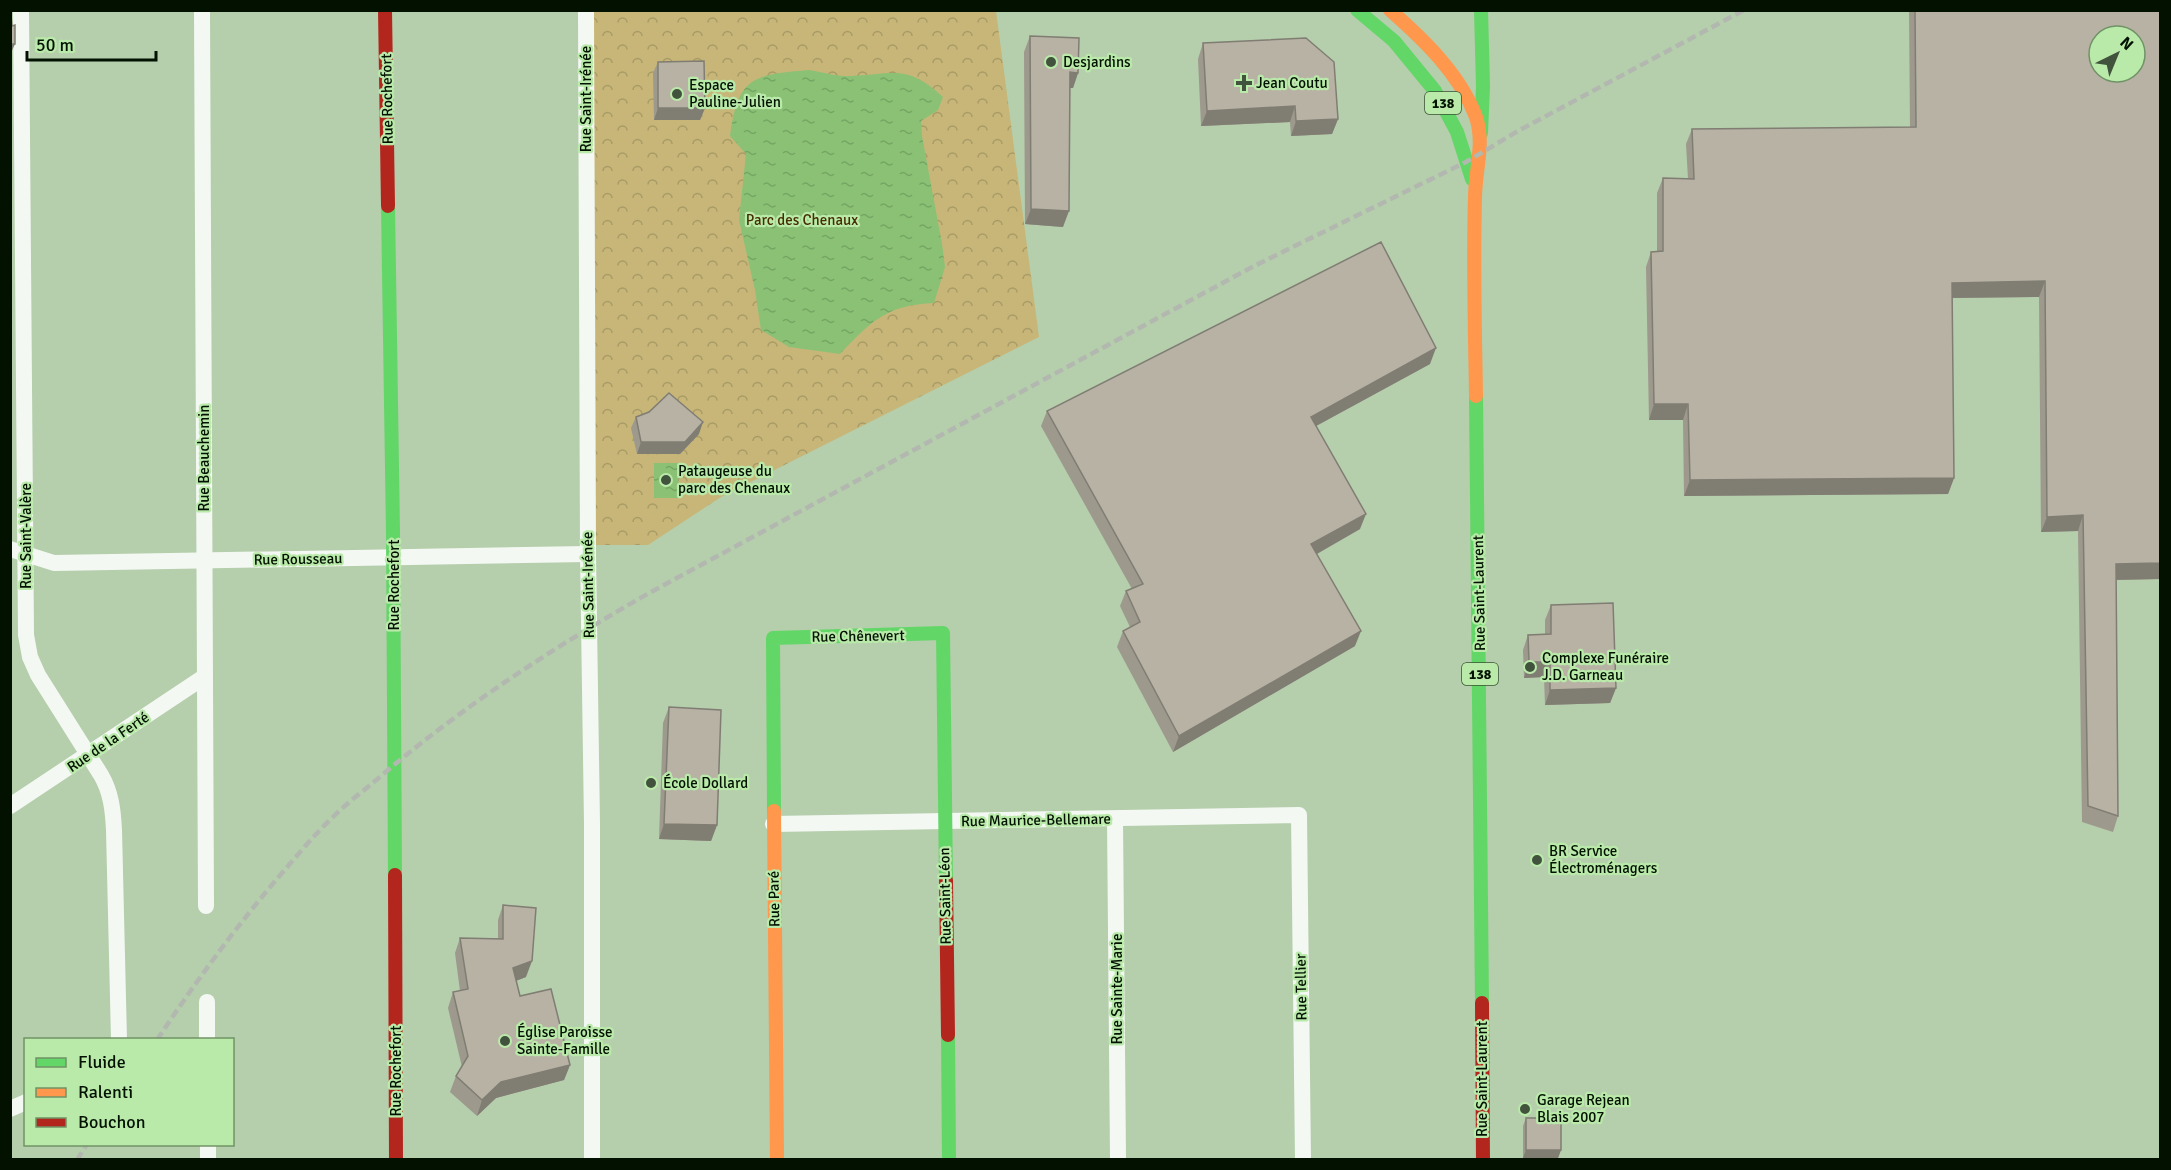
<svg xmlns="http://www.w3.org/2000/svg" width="2171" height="1170" viewBox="0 0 2171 1170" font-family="Signika,sans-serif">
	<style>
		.park { fill: url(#park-crowns) }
		.water { fill: url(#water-ripples) }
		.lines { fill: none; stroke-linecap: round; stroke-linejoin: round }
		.street { stroke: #f4f8f3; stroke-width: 16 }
		.fast { stroke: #63d668; stroke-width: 14 }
		.slow { stroke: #ff974d; stroke-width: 14 }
		.jam { stroke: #b3261e; stroke-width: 14 }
		.rail { stroke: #b2b8af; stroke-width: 4.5; stroke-dasharray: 9 4.5; stroke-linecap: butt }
		.wall { fill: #9d998d }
		.shaded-wall { fill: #807d73 }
		.building { fill: #b7b2a4; stroke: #807d73; stroke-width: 1.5; fill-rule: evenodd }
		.poi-dot { fill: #41533c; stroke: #baeaaa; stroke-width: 2 }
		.labels { text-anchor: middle; stroke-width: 4.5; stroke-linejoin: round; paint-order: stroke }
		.shield { fill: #baeaaa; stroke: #395233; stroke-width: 1.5 }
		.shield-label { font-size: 14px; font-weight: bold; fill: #021100 }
		.poi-label { font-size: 15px; fill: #021100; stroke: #baeaaa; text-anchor: start }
		.street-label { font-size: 15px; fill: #021100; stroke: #baeaaa }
		.park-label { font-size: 15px; fill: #472e00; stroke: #baeaaa }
	</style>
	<defs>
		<pattern id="park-crowns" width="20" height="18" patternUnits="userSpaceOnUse" patternTransform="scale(1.5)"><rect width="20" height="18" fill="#c7b678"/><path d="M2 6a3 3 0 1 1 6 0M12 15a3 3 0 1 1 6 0" fill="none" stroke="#a99b66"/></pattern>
		<pattern id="water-ripples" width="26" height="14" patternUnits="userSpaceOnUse" patternTransform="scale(1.5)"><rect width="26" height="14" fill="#8ac175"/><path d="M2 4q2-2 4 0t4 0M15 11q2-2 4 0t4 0" fill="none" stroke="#75a563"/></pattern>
	</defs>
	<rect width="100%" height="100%" fill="#b5ceac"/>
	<polygon class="park" points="589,11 996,11 1039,337 721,497 648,545 594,545"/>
	<g class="water">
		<path d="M 809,70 C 822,72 838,77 851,76 C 895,74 907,64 943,97 L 938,110 L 921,121 L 922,136 L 942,244 L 945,267 L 934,303 C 887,305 871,321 840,354 L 789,347 L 761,330 L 755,290 L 739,220 L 746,154 L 730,136 C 738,76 753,75 809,70 Z"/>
		<polygon points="654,463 678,463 679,498 654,498"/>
	</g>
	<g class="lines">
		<g class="street">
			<path d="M 21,10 L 26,635 L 30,657 L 38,675 L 101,775 C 111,792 113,810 114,830 L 119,1040"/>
			<polyline points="202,10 206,906"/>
			<polyline points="586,10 588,554 592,824 592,1160"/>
			<polyline points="10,549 54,563 588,554"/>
			<polyline points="10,806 204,677"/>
			<polyline points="1115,819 1118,1160"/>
			<polyline points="773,824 1299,815 1303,1160"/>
			<polyline points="207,1002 207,1040"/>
			<polyline points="10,1109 26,1102"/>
			<polyline points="208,1144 208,1160"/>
		</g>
		<g class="fast">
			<polyline points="1357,10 1394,41 1435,91 1457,132 1472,179"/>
			<polyline points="1481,10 1483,86 1481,133"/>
			<polyline points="388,206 393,533 395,875"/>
			<polyline points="1476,396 1482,1003"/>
			<polyline points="774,811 773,638 943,633 946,880"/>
			<polyline points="948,1035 949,1160"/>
		</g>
		<g class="slow">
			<path d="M 1390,10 C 1423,39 1460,74 1476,117 C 1485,144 1475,170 1475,198 C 1473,264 1475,330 1476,396"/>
			<polyline points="774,811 777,1160"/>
		</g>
		<g class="jam">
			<polyline points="385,10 388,206"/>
			<polyline points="395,875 396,1160"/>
			<polyline points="946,880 948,1035"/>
			<polyline points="1482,1003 1483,1160"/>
		</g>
		<g class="rail">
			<path d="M 157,1040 C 194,984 233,931 276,880 C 295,858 313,836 334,816 C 347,803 362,792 375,781 C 460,708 554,647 651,592 L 1254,266 L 1466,162 L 1518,131 L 1744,10"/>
			<polyline points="77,1160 87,1144"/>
		</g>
	</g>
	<g class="wall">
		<polygon points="1909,10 2160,10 2160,579 2116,580 2118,816 2113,832 2082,822 2078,531 2041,532 2039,297 1952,298 1954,478 1948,494 1684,496 1683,420 1649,420 1646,267 1651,252 1657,252 1657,193 1663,178 1688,179 1686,144 1692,129 1910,127"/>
		<polygon points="1030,36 1078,73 1073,88 1070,88 1063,227 1025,224 1024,52"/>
		<polygon points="1203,43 1338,119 1332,134 1291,136 1290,122 1201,126 1198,59"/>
		<polygon points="658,62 705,108 700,120 654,120 653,73"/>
		<polygon points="1430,364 1316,426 1360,529 1317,554 1355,646 1173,752 1117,647 1123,631 1130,627 1120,606 1126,591 1132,589 1041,426 1047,411"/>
		<polygon points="636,417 699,434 680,454 637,454 631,428"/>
		<polygon points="1551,605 1616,688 1610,703 1545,705 1544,677 1524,678 1523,650 1528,635 1545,634 1545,620"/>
		<polygon points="669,707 717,825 711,841 659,839 663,723"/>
		<polygon points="503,905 526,977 516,981 520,996 570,1065 564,1080 496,1098 477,1116 450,1092 456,1076 462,1067 448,1008 453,992 460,991 455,953 460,938 498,939 498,920"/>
		<polygon points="1526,1118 1561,1150 1558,1158 1523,1158 1523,1126"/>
	</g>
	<g class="shaded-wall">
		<polygon points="10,44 15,44 10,55"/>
		<polygon points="1070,72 1078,73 1073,88 1065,88"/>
		<polygon points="1295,106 1290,122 1201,126 1207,111"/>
		<polygon points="658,108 705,108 700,120 654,120"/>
		<polygon points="1338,119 1332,134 1291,136 1296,121"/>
		<polygon points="1031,209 1069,211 1063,227 1025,224"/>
		<polygon points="2045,281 2039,297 1946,298 1952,283"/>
		<polygon points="1436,348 1430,364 1305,432 1311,417"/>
		<polygon points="1654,404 1688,404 1683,420 1649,420"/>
		<polygon points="703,422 699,434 680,454 637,454 641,442"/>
		<polygon points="1954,478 1948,494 1684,496 1690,480"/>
		<polygon points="1366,514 1360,529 1306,560 1311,544"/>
		<polygon points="2083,515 2078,531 2041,532 2047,517"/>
		<polygon points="2160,563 2160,579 2111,580 2116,564"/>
		<polygon points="1361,631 1355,646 1173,752 1179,736"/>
		<polygon points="1529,662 1550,662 1544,677 1524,678"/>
		<polygon points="1616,688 1610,703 1545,705 1550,690"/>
		<polygon points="664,824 717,825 711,841 659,839"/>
		<polygon points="532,961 526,977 507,984 513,968"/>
		<polygon points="570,1065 564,1080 496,1098 477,1116 482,1100 501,1082"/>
		<polygon points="1526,1150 1561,1150 1558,1158 1523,1158"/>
	</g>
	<g class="building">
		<path d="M 1915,10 L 2160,10 L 2160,563 L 2116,564 L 2118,816 L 2088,806 L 2083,515 L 2047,517 L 2045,281 L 1952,283 L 1954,478 L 1690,480 L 1688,404 L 1654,404 L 1651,252 L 1663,251 L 1663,178 L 1694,179 L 1692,129 L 1916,127 ZM 2099,36 L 2135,36 L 2135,72 L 2099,72 Z"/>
		<polygon points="11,16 12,26 15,25 15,44 10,44 10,17"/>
		<polygon points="1030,36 1079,38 1078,73 1070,72 1069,211 1031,209"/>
		<polygon points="1306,38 1334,62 1338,119 1296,121 1295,106 1207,111 1203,43"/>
		<polygon points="704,61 705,108 658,108 658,62"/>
		<polygon points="1381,242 1436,348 1311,417 1366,514 1311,544 1361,631 1179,736 1123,631 1140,622 1126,591 1143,584 1047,411"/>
		<polygon points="669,393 703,422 685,442 641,442 636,417 649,412"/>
		<polygon points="1613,603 1616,688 1550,690 1550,662 1529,662 1528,635 1551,634 1551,605"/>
		<polygon points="669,707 721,710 717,825 664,824"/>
		<polygon points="503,905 536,908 532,961 513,968 520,996 551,989 570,1065 501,1082 482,1100 456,1076 468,1056 453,992 468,989 460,938 503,939"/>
		<rect x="1526" y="1118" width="35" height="32"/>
	</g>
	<g class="poi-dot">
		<circle cx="1051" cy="62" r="6"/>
		<path d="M1241 74h6v6h6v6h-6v6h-6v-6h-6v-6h6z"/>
		<circle cx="677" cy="94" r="6"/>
		<circle cx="666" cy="480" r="6"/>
		<circle cx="1530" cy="667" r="6"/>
		<circle cx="651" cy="783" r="6"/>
		<circle cx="1537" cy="860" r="6"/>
		<circle cx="505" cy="1041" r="6"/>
		<circle cx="1525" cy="1109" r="6"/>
	</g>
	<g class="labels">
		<g class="shield">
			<rect x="1425" y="92" width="36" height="22" rx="4.5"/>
			<rect x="1462" y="663" width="36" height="22" rx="4.5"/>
		</g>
		<g class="shield-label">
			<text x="1443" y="108">138</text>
			<text x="1480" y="679">138</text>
		</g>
		<g class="poi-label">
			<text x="1063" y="67">Desjardins</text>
			<text x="1256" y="88">Jean Coutu</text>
			<text x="689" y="90">Espace<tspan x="689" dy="17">Pauline-Julien</tspan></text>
			<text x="678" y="476">Pataugeuse du<tspan x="678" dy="17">parc des Chenaux</tspan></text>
			<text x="1542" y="663">Complexe Funéraire<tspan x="1542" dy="17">J.D. Garneau</tspan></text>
			<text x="663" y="788">École Dollard</text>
			<text x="1549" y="856">BR Service<tspan x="1549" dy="17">Électroménagers</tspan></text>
			<text x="517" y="1037">Église Paroisse<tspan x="517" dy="17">Sainte-Famille</tspan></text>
			<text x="1537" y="1105">Garage Rejean<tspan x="1537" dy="17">Blais 2007</tspan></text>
		</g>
		<g class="street-label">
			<text transform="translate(387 99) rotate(-91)" y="5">Rue Rochefort</text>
			<text transform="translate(586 99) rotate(-90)" y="5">Rue Saint-Irénée</text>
			<text transform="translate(204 458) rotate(-90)" y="5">Rue Beauchemin</text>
			<text transform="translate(26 536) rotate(-90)" y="5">Rue Saint-Valère</text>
			<text transform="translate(298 559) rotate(-1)" y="5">Rue Rousseau</text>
			<text transform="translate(394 585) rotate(-90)" y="5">Rue Rochefort</text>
			<text transform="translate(588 585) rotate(-91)" y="5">Rue Saint-Irénée</text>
			<text transform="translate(1479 593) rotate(-91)" y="5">Rue Saint-Laurent</text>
			<text transform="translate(858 636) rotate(-1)" y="5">Rue Chênevert</text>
			<text transform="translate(108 742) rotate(-34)" y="5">Rue de la Ferté</text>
			<text transform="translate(1036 820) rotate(-1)" y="5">Rue Maurice-Bellemare</text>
			<text transform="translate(945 896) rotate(-91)" y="5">Rue Saint-Léon</text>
			<text transform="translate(774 899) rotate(-91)" y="5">Rue Paré</text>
			<text transform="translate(1301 987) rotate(-91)" y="5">Rue Tellier</text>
			<text transform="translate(1117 989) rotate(-90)" y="5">Rue Sainte-Marie</text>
			<text transform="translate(396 1071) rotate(-90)" y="5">Rue Rochefort</text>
			<text transform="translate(1482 1079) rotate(-90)" y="5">Rue Saint-Laurent</text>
		</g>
		<g class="park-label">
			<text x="802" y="225">Parc des Chenaux</text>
		</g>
	</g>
	<rect width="2171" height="1170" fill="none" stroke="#021100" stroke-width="24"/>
	<rect x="24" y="1038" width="210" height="108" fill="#baeaaa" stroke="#709366" stroke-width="1.5"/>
	<rect x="36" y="1058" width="30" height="9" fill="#63d668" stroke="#709366" stroke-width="1.5"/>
	<text x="78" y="1068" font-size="18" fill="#021100">Fluide</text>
	<rect x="36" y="1088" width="30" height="9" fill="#ff974d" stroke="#709366" stroke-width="1.5"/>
	<text x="78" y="1098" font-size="18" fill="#021100">Ralenti</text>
	<rect x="36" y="1118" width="30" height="9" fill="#b3261e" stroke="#709366" stroke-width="1.5"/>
	<text x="78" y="1128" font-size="18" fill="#021100">Bouchon</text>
	<g transform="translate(2117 54) rotate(43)"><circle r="28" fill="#baeaaa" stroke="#709366" stroke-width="1.5"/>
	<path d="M0-4.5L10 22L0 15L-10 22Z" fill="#41533c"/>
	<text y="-9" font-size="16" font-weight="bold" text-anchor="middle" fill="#021100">N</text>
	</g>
	<path d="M27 51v9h129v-9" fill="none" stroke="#021100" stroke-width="3"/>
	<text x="36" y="51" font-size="18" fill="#021100" stroke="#baeaaa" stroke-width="4.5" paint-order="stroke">50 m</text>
</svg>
